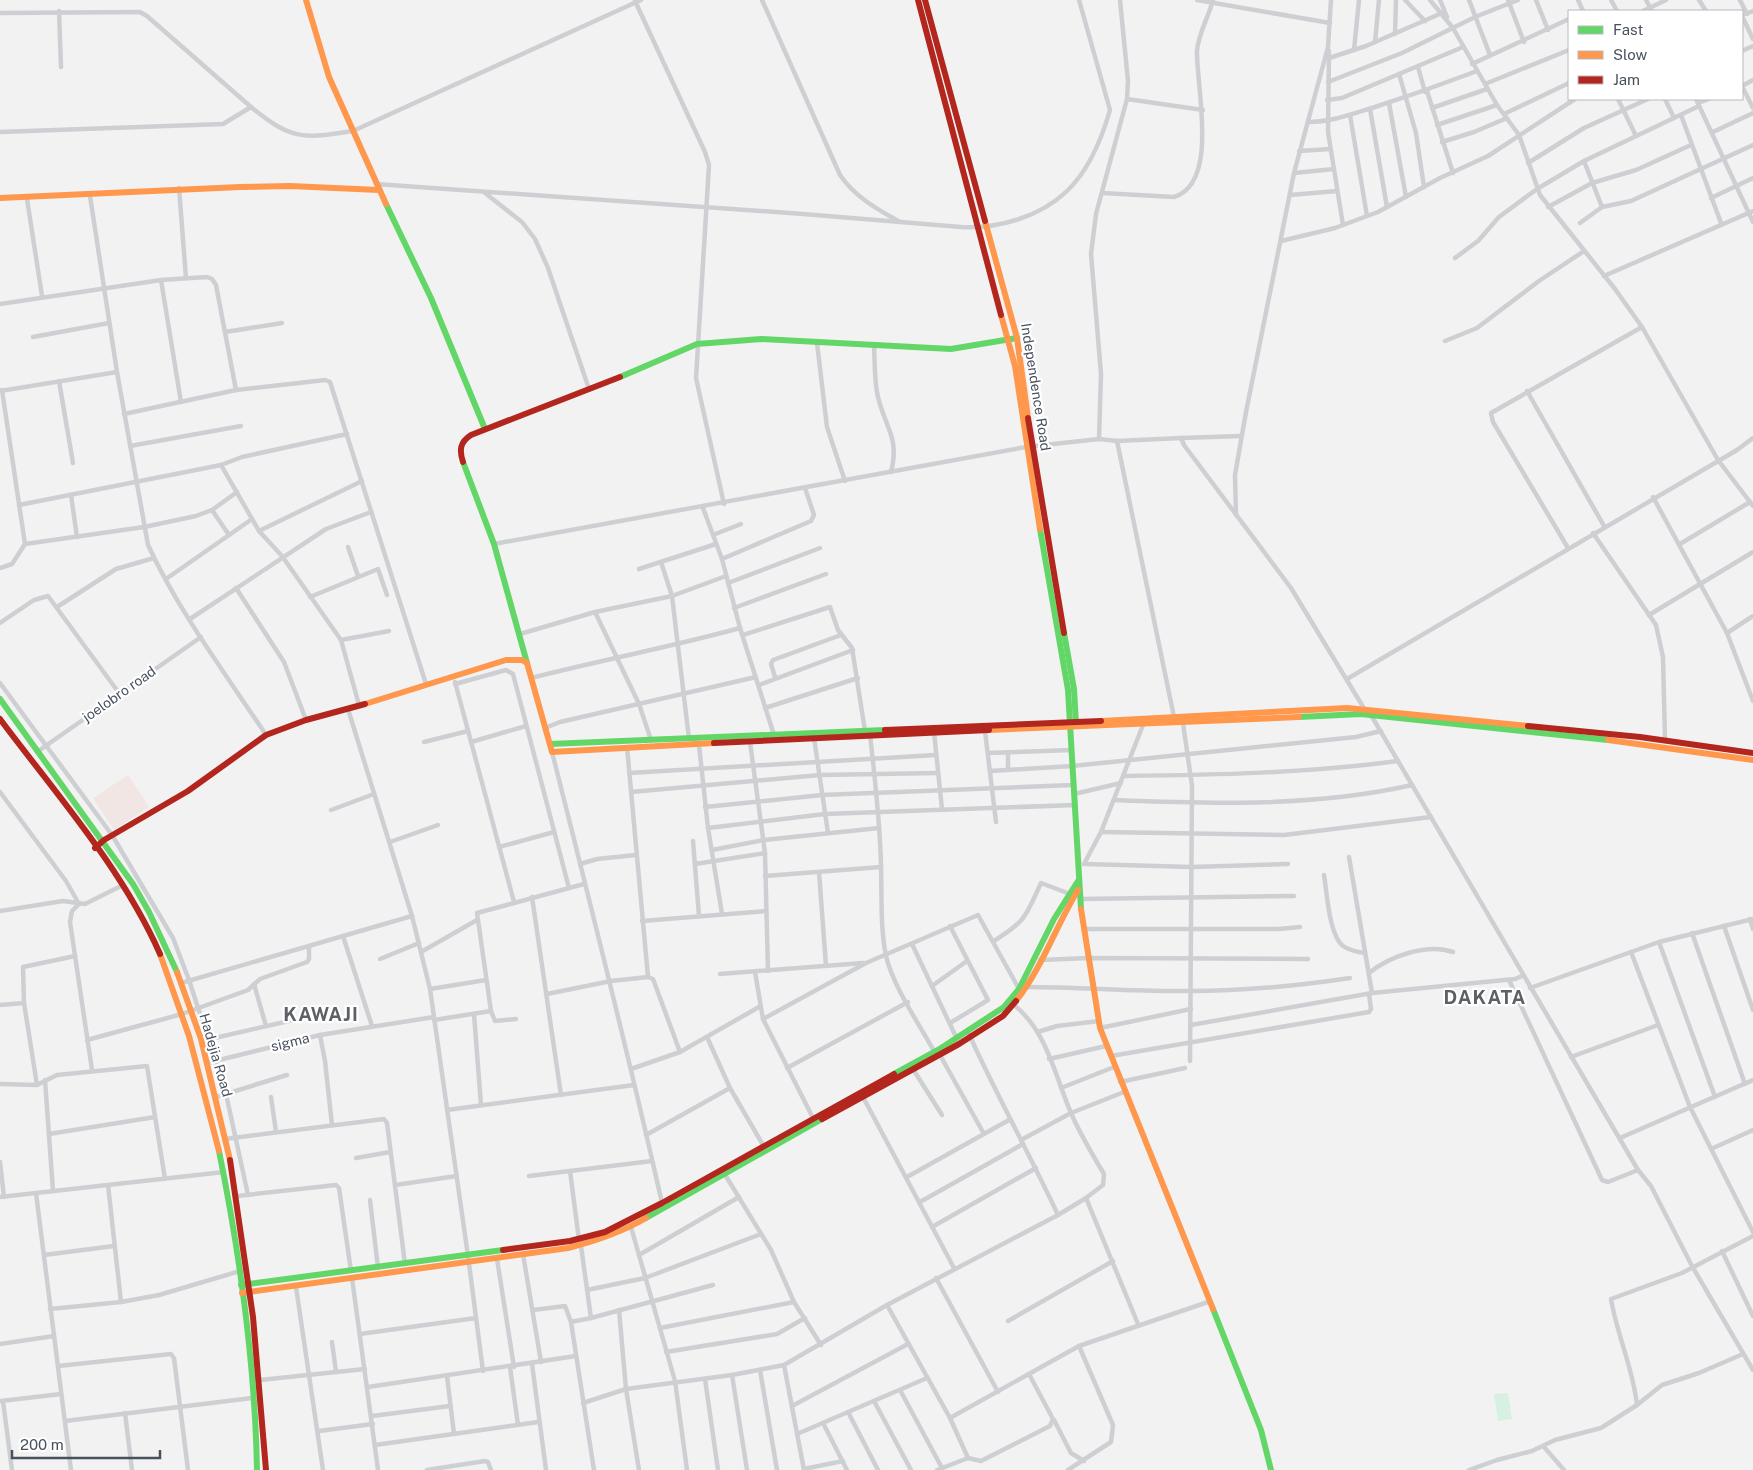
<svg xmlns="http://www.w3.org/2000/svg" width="1753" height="1470" viewBox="0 0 1753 1470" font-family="'Public Sans',sans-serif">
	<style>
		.medical { fill: #f1e6e3 }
		.green { fill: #d6f1e4 }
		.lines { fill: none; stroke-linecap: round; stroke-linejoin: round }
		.street { stroke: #cdcfd2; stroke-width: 4.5 }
		.fast { stroke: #63d668; stroke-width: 6 }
		.slow { stroke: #ff974d; stroke-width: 6 }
		.jam { stroke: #b3261e; stroke-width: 6 }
		.labels { text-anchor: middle; stroke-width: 4.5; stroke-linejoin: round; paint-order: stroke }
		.street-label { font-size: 14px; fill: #48515f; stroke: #fff }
		.district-label { font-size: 19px; font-weight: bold; letter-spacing: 1px; fill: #5d6066; stroke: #fff }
	</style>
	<rect width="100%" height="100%" fill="#f2f2f2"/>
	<polygon class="medical" points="128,775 149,807 114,830 93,798"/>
	<polygon class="green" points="1508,1393 1512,1419 1498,1421 1494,1394"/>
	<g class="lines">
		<g class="street">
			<path d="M 762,0 L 840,175 C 855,197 877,209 900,222"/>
			<polyline points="1197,0 1330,23"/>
			<polyline points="1405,0 1425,21"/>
			<polyline points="1430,0 1453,28 1497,105 1519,135 1540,195 1615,289 1642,327 1718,460 1753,506"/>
			<polyline points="1440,0 1447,17"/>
			<polyline points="1469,0 1490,55"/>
			<polyline points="1508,0 1524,42"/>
			<polyline points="1536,0 1548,30"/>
			<polyline points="1578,0 1583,11"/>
			<polyline points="1611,0 1617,11"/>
			<polyline points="1646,0 1652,11"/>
			<polyline points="1699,0 1706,11"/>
			<polyline points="1740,0 1747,14"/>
			<polyline points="635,1 705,152 709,165 696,378 724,504"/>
			<polyline points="59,11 61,67"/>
			<polyline points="1643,11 1666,0"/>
			<polyline points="0,13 140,12 147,16 251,107"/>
			<polyline points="1745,14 1753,11"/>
			<polyline points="1742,16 1753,39"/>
			<polyline points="1395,34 1396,0"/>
			<polyline points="1375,42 1379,0"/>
			<polyline points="1354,50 1359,0"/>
			<polyline points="1329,51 1328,132 1343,225"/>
			<polyline points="1742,51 1753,46"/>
			<polyline points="1329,58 1366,46 1442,13"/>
			<polyline points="1472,64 1569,19"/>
			<polyline points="1418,67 1425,92"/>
			<polyline points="1399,74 1416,133 1424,187"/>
			<polyline points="1328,82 1402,53 1475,17 1518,0"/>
			<polyline points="1485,84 1569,50"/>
			<polyline points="1742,86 1753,108"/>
			<polyline points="1742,86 1753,80"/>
			<polyline points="1427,91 1453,173"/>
			<polyline points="1127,99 1203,110"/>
			<polyline points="1618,99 1636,136"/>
			<polyline points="1665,99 1674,118"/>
			<polyline points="1696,99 1753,222"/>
			<polyline points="1327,100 1342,98 1463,47"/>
			<polyline points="1389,103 1406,197"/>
			<polyline points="1698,103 1709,99"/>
			<polyline points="1432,108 1487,89"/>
			<polyline points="1370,109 1387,207"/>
			<polyline points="1504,114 1569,83"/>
			<polyline points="1350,115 1367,216"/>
			<polyline points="1681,115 1721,223"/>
			<path d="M 1308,122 C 1332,122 1352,114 1375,107 C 1409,96 1443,84 1477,71"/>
			<polyline points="1437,125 1497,105"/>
			<path d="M 0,132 L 223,124 L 251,107 C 291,140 303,139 353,131 L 641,0"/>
			<polyline points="1713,132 1753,113"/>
			<polyline points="1442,142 1474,132 1507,118"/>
			<polyline points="1299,151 1330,149"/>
			<polyline points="1584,161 1602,207"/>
			<polyline points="1528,163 1584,128 1648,99"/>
			<polyline points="1294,173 1334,169"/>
			<path d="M 376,184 L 803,214 L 961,227 C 998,229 1040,217 1067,191 C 1088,171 1102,138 1110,110 L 1079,0"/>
			<polyline points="179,188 186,278"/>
			<polyline points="485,193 522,222 535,239 548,268 589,389"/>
			<path d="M 1102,193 L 1174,197 C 1220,183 1196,86 1197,51 C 1198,34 1209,16 1213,0"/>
			<polyline points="1290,195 1337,191"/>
			<path d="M 90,196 L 117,372 L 148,545 C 179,612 225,673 266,735"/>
			<polyline points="1711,198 1753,178"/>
			<polyline points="27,199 42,296"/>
			<polyline points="1548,207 1592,183 1636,170 1691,145"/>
			<polyline points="1580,223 1602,207 1631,201 1753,145"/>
			<polyline points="1281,241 1335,228 1378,212 1440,178 1488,156 1575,99"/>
			<polyline points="1455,258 1478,241 1499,217 1537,189 1584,161 1699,106"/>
			<polyline points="1604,276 1753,211"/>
			<polyline points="161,280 181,402"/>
			<polyline points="0,304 161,280 207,277 212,279 216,285 236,390"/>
			<polyline points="225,332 282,323"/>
			<polyline points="33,337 109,323"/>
			<polyline points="1445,341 1477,328 1539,281 1584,251"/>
			<polyline points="817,343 827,427 845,481"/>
			<path d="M 874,346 C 875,362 874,381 878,397 C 885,427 900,438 891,472"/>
			<polyline points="59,381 73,463"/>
			<polyline points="0,391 117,372"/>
			<polyline points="1527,391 1604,526"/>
			<polyline points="124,414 236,390 325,380 330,382 426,684"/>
			<polyline points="1181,438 1241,436"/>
			<polyline points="1099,439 1101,374 1091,254 1096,214 1127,99 1128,81 1120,0"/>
			<polyline points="1117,441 1174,717"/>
			<polyline points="130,446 241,426"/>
			<polyline points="221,465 259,531 282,556 341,640 359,705"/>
			<polyline points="71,495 77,537"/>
			<polyline points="1653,497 1727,633 1753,701"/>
			<polyline points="19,505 221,465 242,457 347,434"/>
			<polyline points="703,508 722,559 740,628 774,735"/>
			<polyline points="212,510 229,535"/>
			<polyline points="1236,515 1235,475 1246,412 1294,173 1328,47 1331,0"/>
			<polyline points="259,531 362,481"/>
			<polyline points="1593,533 1656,625 1663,657 1665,740"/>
			<polyline points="713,535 741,524"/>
			<polyline points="25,544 144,527 196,516 212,510 237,492"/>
			<polyline points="494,544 1026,447 1099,439 1117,441 1181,438 1184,445 1291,588 1365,710"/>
			<polyline points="1680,544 1750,502"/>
			<polyline points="348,547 358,576"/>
			<polyline points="1568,548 1493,422 1491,413 1642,327"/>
			<polyline points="722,559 811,521 814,515 805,488"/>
			<polyline points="661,562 672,596 689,739"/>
			<polyline points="0,568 12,564 25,544 2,390"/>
			<polyline points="639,569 716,544"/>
			<polyline points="166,579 252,519"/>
			<polyline points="728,583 820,548"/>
			<polyline points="236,588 284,662 306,720"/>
			<polyline points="310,597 378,569 387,595"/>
			<polyline points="57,607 116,569 154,558"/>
			<polyline points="734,608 826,574"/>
			<polyline points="595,612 639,704 651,740"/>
			<polyline points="1649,615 1753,552"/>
			<polyline points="190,619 326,529 371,512"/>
			<polyline points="0,623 34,600 48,596 119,693"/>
			<polyline points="1727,633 1753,616"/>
			<polyline points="520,634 595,612 672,596 726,576"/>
			<polyline points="743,635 830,607 838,630 852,648 865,731"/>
			<polyline points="341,640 389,631"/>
			<polyline points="775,677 771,664 773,660 841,635"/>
			<path d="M 531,678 C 601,660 671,647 740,628"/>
			<polyline points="1347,679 1737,450 1753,438"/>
			<polyline points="455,682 514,902"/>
			<polyline points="0,683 112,835 173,938 189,980 226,1094 248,1195"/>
			<polyline points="455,684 506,670 513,674 569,888"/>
			<polyline points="759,685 853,650"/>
			<polyline points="765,708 858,678"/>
			<polyline points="348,709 412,916 430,989 468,1256 483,1371"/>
			<polyline points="1371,715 1638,1170 1651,1186 1692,1266 1753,1370"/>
			<polyline points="1183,723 1192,786 1190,1061"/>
			<polyline points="545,728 560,722 756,677"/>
			<polyline points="985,731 996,822"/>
			<polyline points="934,732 942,809"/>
			<path d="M 870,735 C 875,778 880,822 881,865 C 882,895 880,926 886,956 C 893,986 919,1024 934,1051"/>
			<polyline points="814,738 828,833"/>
			<polyline points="424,742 468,731"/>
			<polyline points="471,742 526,726"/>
			<polyline points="750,742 765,853 768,971"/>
			<polyline points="699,745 708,828 722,914"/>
			<polyline points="627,747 648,977"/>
			<polyline points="37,752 201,637"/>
			<path d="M 552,752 C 590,902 628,1052 662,1203"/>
			<polyline points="1008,752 1008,770"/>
			<polyline points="988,753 1071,750"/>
			<polyline points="990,771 1072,766 1356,737 1381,731"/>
			<polyline points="629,773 936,755"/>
			<path d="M 1124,776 C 1215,775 1308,773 1398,761"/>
			<polyline points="0,792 66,881 79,904 72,911 70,922 92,1070"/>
			<polyline points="631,792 820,775 938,773"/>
			<polyline points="1074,794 1121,783"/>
			<path d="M 1114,800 C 1213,804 1315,807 1412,785"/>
			<polyline points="705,807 822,795 1073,785"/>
			<polyline points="331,810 374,794"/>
			<polyline points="708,828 825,814 1075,805"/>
			<polyline points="1101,832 1284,835 1431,817"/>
			<polyline points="693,841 699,916"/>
			<polyline points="390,842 438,825"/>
			<polyline points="499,847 554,832"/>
			<polyline points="712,850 764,840 879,828"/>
			<polyline points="1349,857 1372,993"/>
			<polyline points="580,864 597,859 636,855"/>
			<polyline points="695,864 765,853"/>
			<polyline points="1084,864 1101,832 1143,725"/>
			<polyline points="1086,864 1192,867 1288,864"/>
			<polyline points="819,872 826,966"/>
			<path d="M 1324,875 C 1327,893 1329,935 1343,946 C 1350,951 1357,952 1365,953"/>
			<polyline points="765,876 881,867"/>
			<polyline points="532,897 561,1095"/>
			<polyline points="1080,899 1294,896"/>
			<polyline points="0,911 63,901 85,904 123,885"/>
			<polyline points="1750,919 1753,929"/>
			<polyline points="642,921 766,911"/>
			<polyline points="1724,926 1753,1010"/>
			<polyline points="1085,929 1279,929 1300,927"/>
			<polyline points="1692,933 1745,1084"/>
			<polyline points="343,936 372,1026"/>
			<path d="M 994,941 C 1027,920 1025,917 1041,883 L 1070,894"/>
			<polyline points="1659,942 1715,1097"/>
			<polyline points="912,944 957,1039"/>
			<polyline points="421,952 477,920"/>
			<polyline points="1631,952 1690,1107 1753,1232"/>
			<polyline points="380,959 419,943"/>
			<polyline points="1040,960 1089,958 1308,959"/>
			<polyline points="755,972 763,1019 813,1118"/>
			<path d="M 1369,973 C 1390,956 1427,943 1453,952"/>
			<polyline points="720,974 863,963"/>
			<polyline points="1509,980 1602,1180 1608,1182 1638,1170"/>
			<polyline points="181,983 412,916"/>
			<polyline points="254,984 266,1026"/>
			<polyline points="932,986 967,961"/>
			<path d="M 1027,987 C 1081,987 1136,992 1190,991 C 1244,991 1297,986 1350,978"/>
			<polyline points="1530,988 1659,942 1753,919"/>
			<polyline points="430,989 486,980"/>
			<polyline points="547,994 611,981 648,977 653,979 680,1052"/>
			<polyline points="0,1005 24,1003"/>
			<path d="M 1014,1005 C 1047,1031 1055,1076 1071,1113 C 1080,1134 1092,1154 1104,1174 L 1103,1185 L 1086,1198"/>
			<polyline points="474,1014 481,1105"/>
			<polyline points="516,1019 495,1021 491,1011 477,913 584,884"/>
			<polyline points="763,1019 866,963 978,915 1019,989"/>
			<polyline points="434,1020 491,1011"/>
			<polyline points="950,1023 988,1000 950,926"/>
			<polyline points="1191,1025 1372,993 1515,979 1522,976"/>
			<polyline points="1100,1028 1191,1009"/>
			<path d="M 968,1032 C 996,1094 1029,1153 1058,1215"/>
			<polyline points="1038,1032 1057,1026 1099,1021"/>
			<polyline points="320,1035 325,1061 332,1125"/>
			<polyline points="707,1037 730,1088 763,1145"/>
			<polyline points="87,1040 182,1014 248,990 260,979 307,962 309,959 309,946"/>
			<polyline points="206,1040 293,1020"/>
			<polyline points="940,1055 984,1134"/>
			<polyline points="1111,1056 1369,1012 1371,1009 1369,994"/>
			<polyline points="1571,1057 1658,1025"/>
			<polyline points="1049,1059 1106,1046"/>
			<polyline points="207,1063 320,1035 434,1017"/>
			<polyline points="787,1068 908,1002"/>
			<polyline points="631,1069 680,1052 759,1007"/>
			<polyline points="913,1069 942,1115"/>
			<polyline points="45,1080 53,1191"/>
			<polyline points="1120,1082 1185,1068"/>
			<polyline points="0,1084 37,1085 57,1075 147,1066 165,1179"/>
			<polyline points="37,1085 24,1003 23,967 75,956"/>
			<polyline points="1061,1088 1114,1067"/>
			<polyline points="216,1097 287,1075"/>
			<polyline points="271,1097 276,1132"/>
			<polyline points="863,1097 954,1268"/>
			<polyline points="447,1110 634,1085"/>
			<polyline points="49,1134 155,1117"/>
			<polyline points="646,1135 730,1088"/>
			<polyline points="1620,1138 1753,1080"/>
			<polyline points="225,1139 384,1119 387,1123 405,1264"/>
			<polyline points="1021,1140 1071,1113 1124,1092"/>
			<polyline points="1711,1149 1753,1130"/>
			<polyline points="356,1158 390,1152"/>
			<polyline points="0,1162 4,1197"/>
			<polyline points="570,1171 579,1240"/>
			<polyline points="724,1173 771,1250 794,1302 821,1345"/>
			<polyline points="529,1176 652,1161"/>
			<polyline points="907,1177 1009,1120"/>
			<polyline points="108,1185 121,1302"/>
			<polyline points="395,1185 457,1176"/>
			<polyline points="36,1193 71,1470"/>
			<polyline points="237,1196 336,1185 339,1188 351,1271"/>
			<polyline points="0,1197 224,1172"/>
			<polyline points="370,1200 378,1268"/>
			<polyline points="920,1202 1023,1144"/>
			<polyline points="631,1227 675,1381 687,1470"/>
			<polyline points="932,1227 1036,1168"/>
			<polyline points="581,1246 591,1318 571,1322 594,1470"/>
			<polyline points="1722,1251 1753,1316"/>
			<polyline points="523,1254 541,1362"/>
			<polyline points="44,1255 114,1246"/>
			<polyline points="639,1255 739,1197"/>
			<polyline points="497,1259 514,1367"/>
			<polyline points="352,1278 378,1470"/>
			<polyline points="936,1278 998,1392"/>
			<polyline points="296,1287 323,1470"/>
			<polyline points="587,1290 645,1278 761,1234"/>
			<polyline points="887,1305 950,1418 968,1458"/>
			<polyline points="50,1309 121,1302 159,1295 240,1271"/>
			<polyline points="533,1310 565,1306 571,1322"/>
			<polyline points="619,1310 626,1389 639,1470"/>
			<polyline points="591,1318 713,1285"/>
			<polyline points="1008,1321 1113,1261"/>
			<polyline points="660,1328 794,1302"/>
			<polyline points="360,1334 476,1318"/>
			<polyline points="332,1342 336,1372"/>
			<polyline points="0,1344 54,1336"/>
			<polyline points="666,1352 777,1334 805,1318"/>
			<polyline points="532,1364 546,1470"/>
			<polyline points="784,1365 804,1470"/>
			<polyline points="58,1366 171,1354 174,1358 188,1470"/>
			<polyline points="510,1367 518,1425"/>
			<polyline points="760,1370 777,1470"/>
			<polyline points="732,1375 747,1470"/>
			<polyline points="447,1376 454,1434"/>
			<polyline points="705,1379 718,1470"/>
			<polyline points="260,1380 365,1369"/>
			<polyline points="368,1387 576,1356"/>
			<polyline points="900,1390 942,1468"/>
			<polyline points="1,1401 61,1394"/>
			<polyline points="3,1401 12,1470"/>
			<polyline points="874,1401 911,1470"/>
			<polyline points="583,1403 626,1389 732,1375 784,1365 887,1305 1058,1215 1086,1198 1138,1324"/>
			<path d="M 1637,1405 C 1633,1368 1617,1335 1611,1299 L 1682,1273 L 1753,1236"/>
			<polyline points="792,1406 908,1344"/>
			<polyline points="848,1412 878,1470"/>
			<polyline points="125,1413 132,1470"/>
			<polyline points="372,1416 450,1406"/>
			<polyline points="950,1418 1079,1346"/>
			<polyline points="1054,1420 1071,1453 1084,1461"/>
			<polyline points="65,1421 252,1398"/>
			<polyline points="823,1423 847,1470"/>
			<polyline points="319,1431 373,1424"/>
			<polyline points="797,1434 927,1378"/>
			<polyline points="375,1445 538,1422"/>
			<polyline points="1544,1447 1564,1470"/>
			<polyline points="804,1469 843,1461"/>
			<polyline points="427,1470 485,1461 488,1462 491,1470"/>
			<polyline points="937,1470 968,1458 981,1461 1050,1426 1053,1419 1029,1374"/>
			<polyline points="1068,1470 1111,1442 1113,1425 1079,1346 1208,1302"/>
			<polyline points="1469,1470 1497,1460 1532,1451 1555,1440 1601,1428 1637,1405 1662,1385 1699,1373 1743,1354"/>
		</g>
		<g class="fast">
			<polyline points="386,204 431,298 485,429"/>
			<polyline points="620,377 697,344 761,339 951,349 1017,338"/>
			<polyline points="463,462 494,544 527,663"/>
			<polyline points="1040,529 1068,690 1081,909"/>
			<polyline points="1064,633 1074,689 1076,724"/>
			<polyline points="0,699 133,884 149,912 177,972"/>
			<polyline points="1299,717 1361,714 1608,740"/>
			<polyline points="550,744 885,730"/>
			<polyline points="894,1074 938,1050 1004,1007 1019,989 1054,919 1078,881"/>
			<path d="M 219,1151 C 240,1255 255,1365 257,1470"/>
			<polyline points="646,1218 822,1119"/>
			<polyline points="241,1285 503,1250"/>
			<polyline points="1213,1309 1261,1430 1271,1470"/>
		</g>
		<g class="slow">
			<polyline points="306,0 329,77 386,204"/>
			<polyline points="0,198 240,187 290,186 379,190"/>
			<polyline points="985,221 1017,338 1028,418"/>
			<polyline points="1001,315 1015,366 1040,529"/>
			<polyline points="365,704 506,660 522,660 527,663 552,752 714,743"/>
			<polyline points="1101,721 1347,708 1528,726"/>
			<polyline points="989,730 1299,717"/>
			<polyline points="1608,740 1753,760"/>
			<polyline points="1081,909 1100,1028 1213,1309"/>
			<polyline points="160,954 189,1036 219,1151"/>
			<polyline points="177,972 201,1039 230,1160"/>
			<path d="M 1016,1001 C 1042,968 1056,926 1078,890"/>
			<path d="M 242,1293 L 568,1248 C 596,1241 622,1232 646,1218"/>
		</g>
		<g class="jam">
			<polyline points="918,0 1001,315"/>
			<polyline points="925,0 985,221"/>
			<polyline points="1028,418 1064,633"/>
			<path d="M 463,462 C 459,450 460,442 471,435 L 620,377"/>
			<path d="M 0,719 C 56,794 122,868 160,954"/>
			<polyline points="1528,726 1640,737 1753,753"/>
			<polyline points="885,730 1101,721"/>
			<polyline points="714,743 989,730"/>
			<polyline points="95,848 104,840 188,791 266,735 306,720 365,704"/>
			<polyline points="822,1119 959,1044 1003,1016 1016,1001"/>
			<polyline points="230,1160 253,1317 266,1470"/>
			<polyline points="503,1250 570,1241 605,1232 662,1203 894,1074"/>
		</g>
	</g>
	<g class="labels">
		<g class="street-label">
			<text transform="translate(1036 387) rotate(81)" y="5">Independence Road</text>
			<text transform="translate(119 694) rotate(-35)" y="5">joelobro road</text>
			<text transform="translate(290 1042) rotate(-14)" y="5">sigma</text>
			<text transform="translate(216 1055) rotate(74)" y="5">Hadejia Road</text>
		</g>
		<g class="district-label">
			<text x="1485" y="1004">DAKATA</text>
			<text x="321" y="1021">KAWAJI</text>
		</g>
	</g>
	<rect x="1568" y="10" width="175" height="90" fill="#ffffff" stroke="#b6b9bf"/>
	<rect x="1578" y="26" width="25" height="8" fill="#63d668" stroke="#b6b9bf"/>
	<text x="1613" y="35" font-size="15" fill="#48515f">Fast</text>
	<rect x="1578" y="51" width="25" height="8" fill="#ff974d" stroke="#b6b9bf"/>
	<text x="1613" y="60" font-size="15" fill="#48515f">Slow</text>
	<rect x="1578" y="76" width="25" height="8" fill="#b3261e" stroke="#b6b9bf"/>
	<text x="1613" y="85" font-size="15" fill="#48515f">Jam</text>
	<path d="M12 1450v8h148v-8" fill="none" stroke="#48515f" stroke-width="2.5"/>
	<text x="20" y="1450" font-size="15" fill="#48515f" stroke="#ffffff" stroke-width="4" paint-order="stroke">200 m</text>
</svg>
